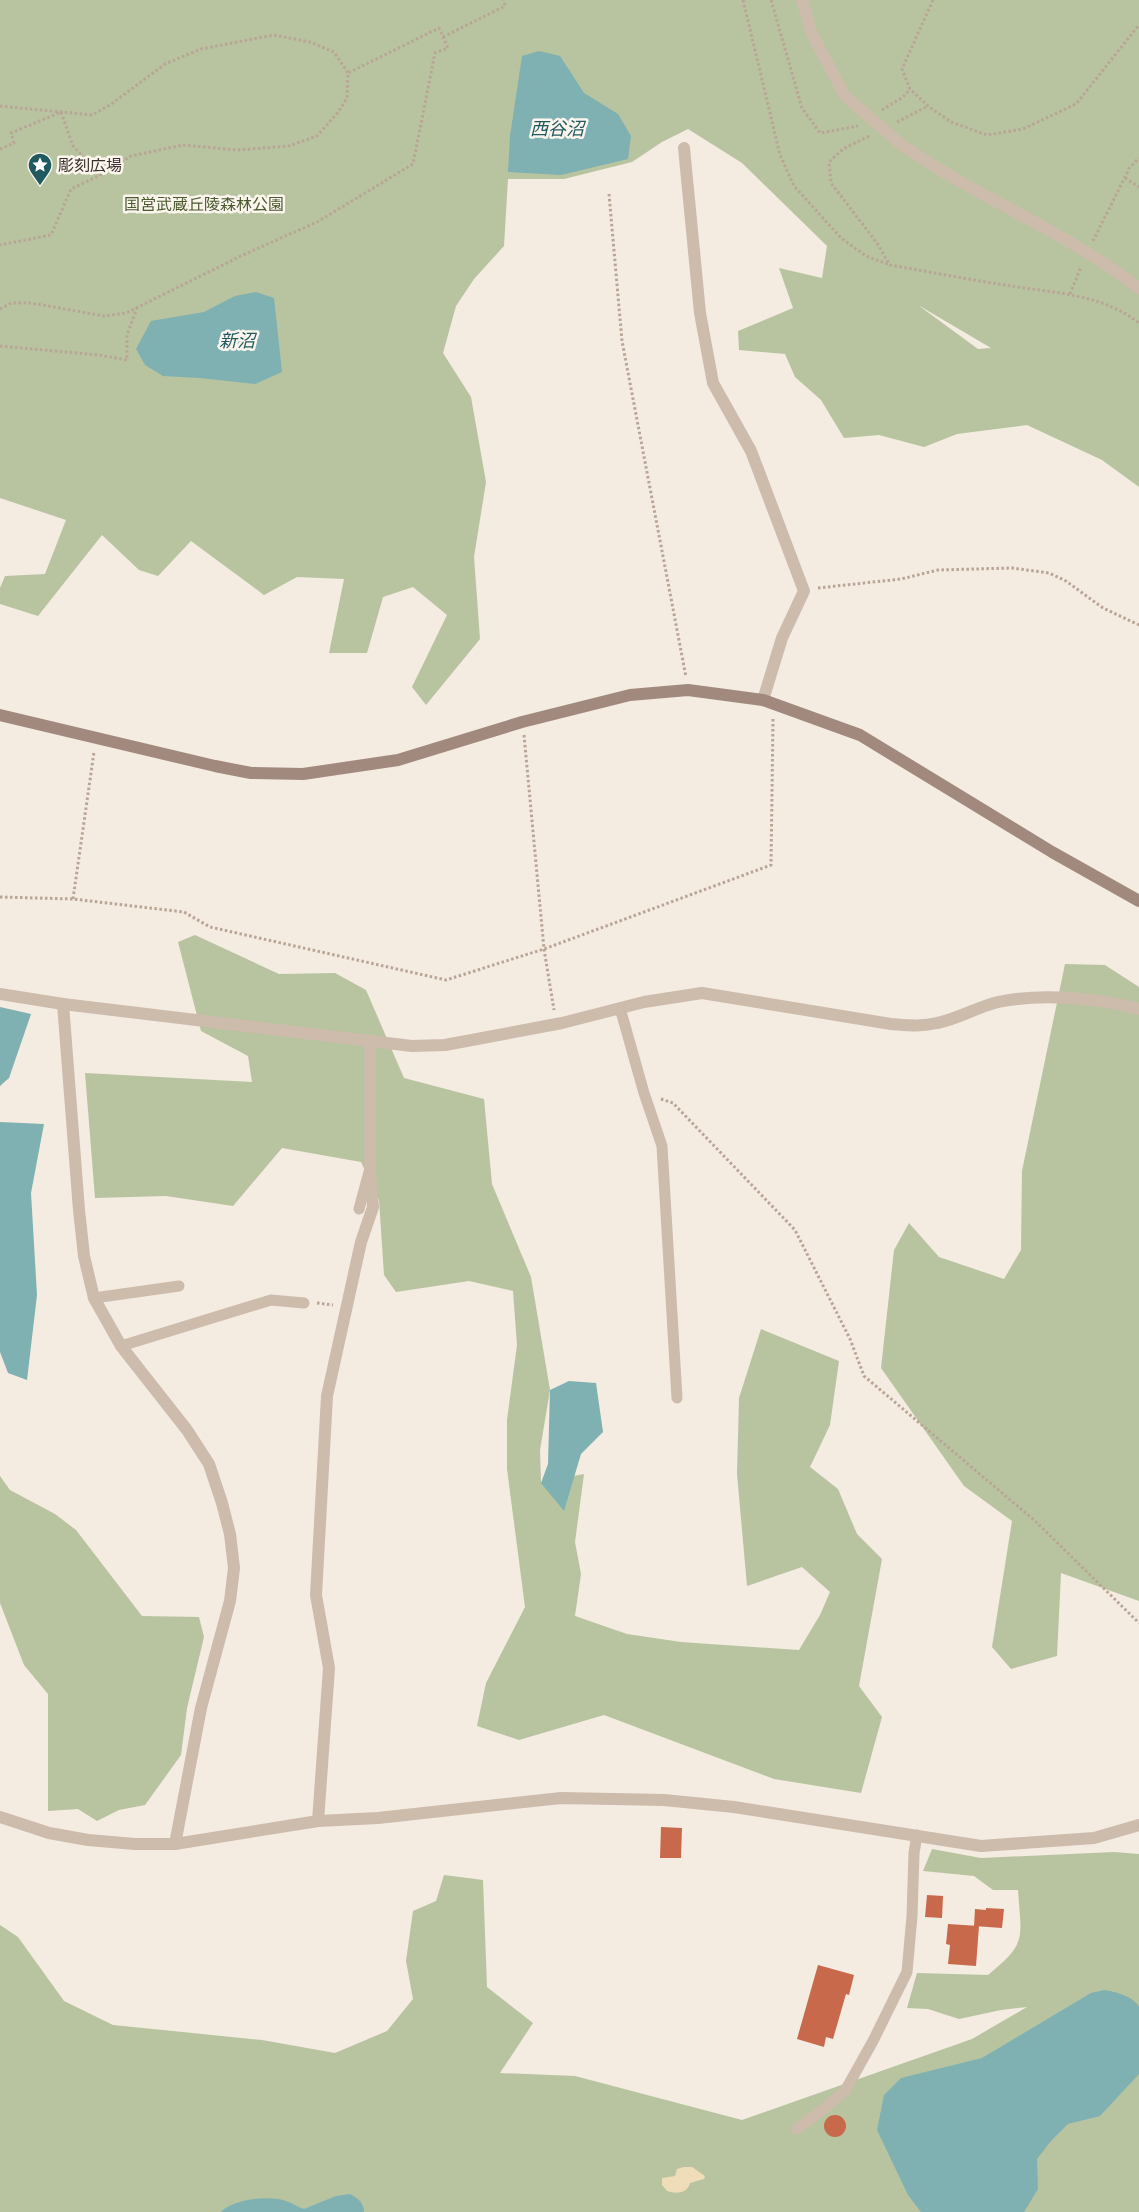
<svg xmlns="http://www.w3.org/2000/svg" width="1139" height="2212" viewBox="0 0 1139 2212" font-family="Arial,'Noto Sans JP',sans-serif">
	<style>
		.green { fill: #b8c4a0; fill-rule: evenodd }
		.sand { fill: #efdcb8 }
		.water { fill: #7fb0b2 }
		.building { fill: #c8694b }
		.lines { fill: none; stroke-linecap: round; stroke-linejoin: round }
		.path { stroke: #b9a596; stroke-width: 3; stroke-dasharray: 2.5 2.5; stroke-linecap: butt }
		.lane { stroke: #cdbbac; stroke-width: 11 }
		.street { stroke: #cdbbac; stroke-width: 12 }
		.secondary { stroke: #a18a7d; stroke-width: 12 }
		.street-bridge { stroke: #cdbbac; stroke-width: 12 }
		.labels { text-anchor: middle; stroke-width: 5; stroke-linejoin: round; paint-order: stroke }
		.poi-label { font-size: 16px; fill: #3b302b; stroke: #fbf5ee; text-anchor: start }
		.park-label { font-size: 16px; fill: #4a5a2e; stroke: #fbf5ee }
		.water-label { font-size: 18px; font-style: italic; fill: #1f5a5e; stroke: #fbf5ee }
	</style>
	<rect width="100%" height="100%" fill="#f4ebe1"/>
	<g class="green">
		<path d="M 0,0 L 1139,0 L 1139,487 L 1102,460 L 1027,425 L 957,434 L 924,447 L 879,435 L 844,438 L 821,400 L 795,377 L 785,354 L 739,350 L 738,331 L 793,308 L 779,268 L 822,278 L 827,246 L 742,163 L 688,129 L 662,142 L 632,162 L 564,179 L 508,179 L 504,246 L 474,279 L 456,306 L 443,353 L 471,397 L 486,482 L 474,557 L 480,639 L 426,705 L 412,687 L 447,615 L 413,587 L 383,597 L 367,653 L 329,653 L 344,579 L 297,577 L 264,595 L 191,541 L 158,576 L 139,570 L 102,535 L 38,616 L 0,604 L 0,588 L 5,576 L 45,574 L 66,520 L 0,498 ZM 918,305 L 991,348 L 978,349 Z"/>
		<polygon points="195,935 279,974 335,973 366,990 404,1078 484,1099 492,1184 531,1277 550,1390 540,1450 541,1482 584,1474 575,1542 581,1574 575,1616 627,1634 681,1642 799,1650 820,1615 830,1592 802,1567 747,1586 737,1474 739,1398 761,1329 839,1361 830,1425 810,1467 838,1489 857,1534 882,1559 859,1686 882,1717 861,1793 774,1779 604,1715 519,1740 477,1726 486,1683 525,1607 507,1469 507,1420 517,1345 513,1291 469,1281 396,1292 384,1275 379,1200 361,1162 282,1148 233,1206 166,1196 95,1198 85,1073 252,1082 248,1056 201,1031 178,942"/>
		<polygon points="1065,964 1105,965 1139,987 1139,1601 1061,1573 1057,1656 1011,1669 992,1647 1012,1521 964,1486 881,1368 894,1250 909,1223 939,1257 1004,1279 1021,1250 1022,1171"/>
		<polygon points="0,1476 10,1490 55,1514 76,1530 142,1616 199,1617 204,1637 187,1708 181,1755 145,1805 119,1810 97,1821 78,1809 48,1811 48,1694 24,1665 0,1603"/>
		<path d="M 932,1849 L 981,1858 L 1114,1852 L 1139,1854 L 1139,2212 L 0,2212 L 0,1925 L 18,1937 L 64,2001 L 113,2025 L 262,2040 L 335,2053 L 387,2031 L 413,1999 L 406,1961 L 413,1911 L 436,1901 L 444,1875 L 483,1880 L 487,1987 L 533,2023 L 500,2073 L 575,2076 L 742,2120 L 972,2039 L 1027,2007 L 1001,2010 L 959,2019 L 928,2009 L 907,2008 L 917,1973 L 988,1975 C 1028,1943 1021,1938 1018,1890 L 993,1890 L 974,1876 L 923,1871 Z"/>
	</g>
	<path class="sand" d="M 684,2167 L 692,2167 L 705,2176 L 704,2179 L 690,2183 C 687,2194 676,2194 667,2191 L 662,2185 L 662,2178 L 675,2176 L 677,2169 Z"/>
	<g class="water">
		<polygon points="539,51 560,56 584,93 618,114 631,136 628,159 561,175 508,172 510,136 522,56"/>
		<polygon points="256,292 274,298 282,372 255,384 200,378 163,376 145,365 136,349 151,321 204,312 235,296"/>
		<polygon points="0,1007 31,1014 9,1078 0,1086"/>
		<polygon points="0,1122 44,1124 31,1193 37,1295 27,1380 8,1373 0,1352"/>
		<polygon points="569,1381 596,1383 603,1432 581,1454 564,1511 541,1483 548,1464 550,1390"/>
		<path d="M 1104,1990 C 1116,1992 1133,1996 1139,2007 L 1139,2074 L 1100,2116 L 1068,2124 L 1051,2141 L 1037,2159 L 1038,2189 L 1024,2212 L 921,2212 L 908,2195 L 877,2130 L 884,2095 L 901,2078 L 982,2058 L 1091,1993 Z"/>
		<path d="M 350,2194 C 358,2198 364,2203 364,2212 L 221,2212 C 233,2199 270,2195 286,2201 C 292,2203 298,2207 304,2209 L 336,2196 Z"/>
	</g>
	<g class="building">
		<polygon points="661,1827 682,1828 681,1858 660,1858"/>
		<polygon points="927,1895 943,1896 942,1918 925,1917"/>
		<polygon points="986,1908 1004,1909 1002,1928 974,1926 975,1909 986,1910"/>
		<polygon points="948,1924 979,1926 976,1966 948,1964 950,1945 946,1944"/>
		<polygon points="818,1965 854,1975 849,1995 846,1994 833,2039 826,2037 824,2047 797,2039"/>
		<circle cx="835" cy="2126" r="11"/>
	</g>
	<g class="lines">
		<g class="path">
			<polyline points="743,0 780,155 794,186 841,238 866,256 890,265"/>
			<polyline points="771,0 802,108 820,133 858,126"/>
			<polyline points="933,0 902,69 910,89 928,106 951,122 987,135 1023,129 1076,104 1139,25"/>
			<polyline points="443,37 505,6 504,0"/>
			<polyline points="0,106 92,115 110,105 165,64 201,49 274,35 310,42 334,52 348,73 347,98 339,111 317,136 289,146 237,150 183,145 131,156 100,175 71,189 51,235 0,245"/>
			<polyline points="882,110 903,97 910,89"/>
			<polyline points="897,122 928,106"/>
			<path d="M 869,136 L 843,149 L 829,162 L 831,183 L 877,243 L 890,265 C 930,272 971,280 1011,286 C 1055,293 1102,294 1139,323"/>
			<polyline points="0,149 14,143 11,133 61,112 73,146 100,175"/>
			<polyline points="1125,178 1139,187"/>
			<polyline points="609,194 622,341 686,677"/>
			<polyline points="1093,241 1130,167 1139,158"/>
			<polyline points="1070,294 1081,267"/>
			<polyline points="0,309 11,303 31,303 104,316 126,313 243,255 317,222 413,164 435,53 448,48 439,28 348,73"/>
			<polyline points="0,346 99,355 127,360 127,335 137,308"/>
			<polyline points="818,588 901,579 938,570 1012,568 1049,573 1066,581 1103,608 1139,625"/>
			<polyline points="524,735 544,949 554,1010"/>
			<polyline points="0,897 73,899 184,912 210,927 446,980 544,949 771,865 773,719"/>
			<polyline points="73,899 94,752"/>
			<polyline points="661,1099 673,1103 795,1230 850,1339 864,1376 1034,1520 1139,1623"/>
			<polyline points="317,1303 333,1305"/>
		</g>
		<g class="lane">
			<polyline points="620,1008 644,1093 662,1146 677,1398"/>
			<polyline points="359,1209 369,1172"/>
			<polyline points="94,1298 179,1286"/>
			<polyline points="121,1346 271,1300 304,1303"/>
			<polyline points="797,2129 825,2108 845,2091 873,2041 907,1972 912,1916 914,1853 917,1835"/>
		</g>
		<g class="street">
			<polyline points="802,0 812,34 845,96"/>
			<path d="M 902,145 C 978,198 1065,231 1139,288"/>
			<polyline points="684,148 700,313 713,383 751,451 804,591 782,638 763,700"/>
			<path d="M 0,994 L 63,1004 L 412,1046 L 445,1045 L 562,1023 L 644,1002 L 702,993 L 891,1024 C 906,1025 921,1027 937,1023 C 958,1019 977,1007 998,1002 C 1041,993 1098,998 1139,1009"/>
			<polyline points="63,1004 79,1210 84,1256 94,1298 121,1346 187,1430 209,1464 222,1503 230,1534 234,1568 230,1601 201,1708 175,1844"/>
			<polyline points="0,1817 49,1833 88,1840 135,1844 175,1844 318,1821 378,1818 561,1798 664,1800 734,1807 981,1846 1094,1838 1139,1825"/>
			<polyline points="318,1821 329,1668 316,1595 327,1396 361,1242 373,1207 370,1171 370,1041"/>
		</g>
		<polyline class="secondary" points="0,715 215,766 251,773 303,774 398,760 522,722 630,695 688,690 763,700 860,735 1052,852 1139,901"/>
		<polyline class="street-bridge" points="845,96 902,145"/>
	</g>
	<defs>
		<symbol id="sight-pin" viewBox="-11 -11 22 30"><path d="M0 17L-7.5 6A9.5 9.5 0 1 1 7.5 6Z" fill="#1f5a5e" stroke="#fbf5ee"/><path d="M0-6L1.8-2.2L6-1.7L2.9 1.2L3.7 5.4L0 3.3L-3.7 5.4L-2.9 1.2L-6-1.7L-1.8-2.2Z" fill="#fff"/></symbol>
	</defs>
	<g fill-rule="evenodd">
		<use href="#sight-pin" x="26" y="151" width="28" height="38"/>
	</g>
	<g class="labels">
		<g class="poi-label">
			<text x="58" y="171">彫刻広場</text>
		</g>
		<g class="park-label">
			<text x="204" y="210">国営武蔵丘陵森林公園</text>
		</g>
		<g class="water-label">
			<text x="557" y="135">西谷沼</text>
			<text x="237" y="347">新沼</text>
		</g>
	</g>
</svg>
